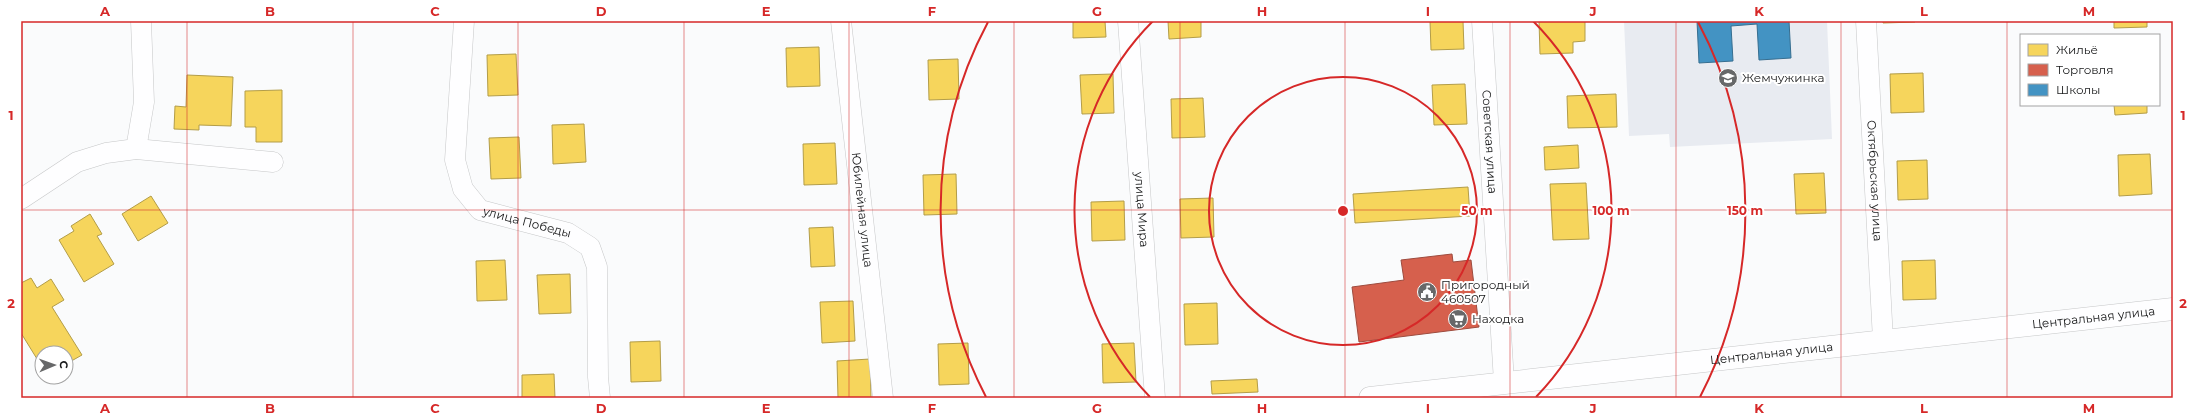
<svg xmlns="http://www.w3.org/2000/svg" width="2194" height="419" viewBox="0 0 2194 419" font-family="Montserrat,sans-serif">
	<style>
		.built { fill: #e8ebf1 }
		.homes { fill: #f6d55c; stroke: #b39d48 }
		.shops { fill: #d6604d; stroke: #9d4b3e }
		.schools { fill: #4393c3; stroke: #366e90 }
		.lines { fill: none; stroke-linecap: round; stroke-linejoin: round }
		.minor-casing { stroke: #c6c7c8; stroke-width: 21 }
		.tertiary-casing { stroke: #c6c7c8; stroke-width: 23 }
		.minor { stroke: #fefeff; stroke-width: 20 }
		.tertiary { stroke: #fefeff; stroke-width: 22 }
		.grid { fill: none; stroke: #d62828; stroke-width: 1; stroke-opacity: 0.55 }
		.ring { fill: none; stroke: #d62828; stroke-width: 2 }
		.labels { text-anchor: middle; stroke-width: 4; stroke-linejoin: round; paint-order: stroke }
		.poi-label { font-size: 12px; fill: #18191a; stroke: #fff; text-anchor: start }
		.street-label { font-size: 12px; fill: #18191a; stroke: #fff }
		.centre { fill: #d62828; stroke: #fff; stroke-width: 2 }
		.ring-label { font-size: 12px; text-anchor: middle; font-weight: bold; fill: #d62828; stroke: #fff; stroke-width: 4; stroke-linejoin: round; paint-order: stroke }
		.neatline { fill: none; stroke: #d62828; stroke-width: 1.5 }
		.grid-label { font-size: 13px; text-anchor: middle; font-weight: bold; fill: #d62828 }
	</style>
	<rect width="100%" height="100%" fill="#fafbfc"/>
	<polygon class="built" points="1624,21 1827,21 1832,139 1670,147 1669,134 1629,136"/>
	<g class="homes">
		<polygon points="1073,21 1105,21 1106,37 1073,38"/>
		<polygon points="1168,21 1201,21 1201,37 1169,39"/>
		<polygon points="1430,21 1463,21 1464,49 1431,50"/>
		<polygon points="1539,21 1585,21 1585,41 1573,42 1573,53 1540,54"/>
		<polygon points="1883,21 1915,21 1915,22 1883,23"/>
		<polygon points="2114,21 2147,21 2147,27 2114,28"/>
		<polygon points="819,47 820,86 787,87 786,48"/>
		<polygon points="516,54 518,95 488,96 487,55"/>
		<polygon points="958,59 959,99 929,100 928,60"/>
		<polygon points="1923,73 1924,112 1891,113 1890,74"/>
		<polygon points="1113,74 1114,113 1082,114 1080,75"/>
		<polygon points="187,75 233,77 231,126 199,125 199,130 174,129 175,106 186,107"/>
		<polygon points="1465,84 1467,124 1434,125 1432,85"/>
		<polygon points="282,90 282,142 256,142 256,127 245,127 245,91"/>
		<polygon points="1616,94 1617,127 1568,128 1567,96"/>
		<polygon points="1203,98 1205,137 1172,138 1171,99"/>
		<polygon points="2114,105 2147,105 2147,113 2115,115"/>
		<polygon points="584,124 586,162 553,164 552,125"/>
		<polygon points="519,137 521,178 491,179 489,138"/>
		<polygon points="835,143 837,184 804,185 803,144"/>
		<polygon points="1578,145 1579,168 1545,170 1544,147"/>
		<polygon points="2150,154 2152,194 2119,196 2118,155"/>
		<polygon points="1927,160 1928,199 1898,200 1897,161"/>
		<polygon points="1824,173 1826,213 1796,214 1794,174"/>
		<polygon points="956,174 957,214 924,215 923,175"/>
		<polygon points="1586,183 1589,239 1553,240 1550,184"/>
		<polygon points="1468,187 1470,216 1355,223 1353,194"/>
		<polygon points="151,196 168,223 138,241 122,214"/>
		<polygon points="1213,198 1214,237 1181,238 1180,199"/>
		<polygon points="1124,201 1125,240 1092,241 1091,202"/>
		<polygon points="90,214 102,234 97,236 114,264 84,282 59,240 74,231 71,226"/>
		<polygon points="833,227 835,266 811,267 809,228"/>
		<polygon points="505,260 507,300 477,301 476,261"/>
		<polygon points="1935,260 1936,299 1903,300 1902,261"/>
		<polygon points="570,274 571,313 539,314 537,275"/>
		<polygon points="31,278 37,288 51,279 64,300 52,307 82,355 66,364 66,353 42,353 42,367 21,333 21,283"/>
		<polygon points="853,301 855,341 822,343 820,302"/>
		<polygon points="1217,303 1218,344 1185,345 1184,304"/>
		<polygon points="660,341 661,381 631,382 630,342"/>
		<polygon points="968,343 969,384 939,385 938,344"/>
		<polygon points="1134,343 1136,382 1103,383 1102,344"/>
		<polygon points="870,359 871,398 838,398 837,361"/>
		<polygon points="554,374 555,398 522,398 522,375"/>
		<polygon points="1257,379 1258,392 1212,394 1211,381"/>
	</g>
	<polygon class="shops" points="1452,254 1453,262 1471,260 1479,327 1359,342 1352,287 1404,280 1401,260"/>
	<polygon class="schools" points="1697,21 1789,21 1791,58 1759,60 1757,24 1731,26 1733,61 1699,63"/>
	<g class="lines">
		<defs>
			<g id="minor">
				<path id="s1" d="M 464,21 L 455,160 L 463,189 L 480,210 L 568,233 L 590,247 L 597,267 L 598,377 L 600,398"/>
				<path id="s2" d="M 841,21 L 883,398"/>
				<path id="s3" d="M 1128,21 L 1155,398"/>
				<path id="s4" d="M 1482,21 L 1504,382"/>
				<path id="s5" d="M 1866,21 L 1883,340"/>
				<polyline points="136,149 144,102 141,21"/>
				<polyline points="21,199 77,162 106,153 136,149 273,162"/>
			</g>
			<g id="tertiary">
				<path id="s6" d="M 1370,398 L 2173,309"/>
			</g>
		</defs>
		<use href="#minor" class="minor-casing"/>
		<use href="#tertiary" class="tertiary-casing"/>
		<use href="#minor" class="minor"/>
		<use href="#tertiary" class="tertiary"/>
	</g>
	<path class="grid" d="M 187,21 L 187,398M 353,21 L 353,398M 518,21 L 518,398M 684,21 L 684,398M 849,21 L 849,398M 1014,21 L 1014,398M 1180,21 L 1180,398M 1345,21 L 1345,398M 1510,21 L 1510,398M 1676,21 L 1676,398M 1841,21 L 1841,398M 2007,21 L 2007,398M 21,210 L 2173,210"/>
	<g class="ring">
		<circle cx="1343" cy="211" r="134"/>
		<path d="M1150 397A268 268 0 0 1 1153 21M1533 21A268 268 0 0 1 1536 397"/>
		<path d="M986 397A402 402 0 0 1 988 22M1698 22A402 402 0 0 1 1700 397"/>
	</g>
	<defs>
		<symbol id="school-disc" viewBox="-11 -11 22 22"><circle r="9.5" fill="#676869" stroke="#fff"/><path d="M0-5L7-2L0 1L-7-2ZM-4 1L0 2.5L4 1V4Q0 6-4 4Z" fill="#fff"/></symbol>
		<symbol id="civic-disc" viewBox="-11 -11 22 22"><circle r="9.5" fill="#676869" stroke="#fff"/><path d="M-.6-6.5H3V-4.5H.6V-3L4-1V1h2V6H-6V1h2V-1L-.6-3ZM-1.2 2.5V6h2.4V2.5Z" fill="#fff"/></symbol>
		<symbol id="supermarket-disc" viewBox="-11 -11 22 22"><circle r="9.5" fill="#676869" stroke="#fff"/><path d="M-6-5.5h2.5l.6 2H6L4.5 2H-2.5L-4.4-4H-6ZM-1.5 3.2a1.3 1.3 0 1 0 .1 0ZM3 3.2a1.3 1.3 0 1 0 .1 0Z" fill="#fff"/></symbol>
	</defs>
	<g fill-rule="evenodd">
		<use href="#school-disc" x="1717" y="67" width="22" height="22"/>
		<use href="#civic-disc" x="1416" y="281" width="22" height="22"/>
		<use href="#supermarket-disc" x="1447" y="308" width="22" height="22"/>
	</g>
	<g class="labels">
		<g class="poi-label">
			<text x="1742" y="82">Жемчужинка</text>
			<text x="1441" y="289">Пригородный<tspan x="1441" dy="14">460507</tspan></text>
			<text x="1472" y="323">Находка</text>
		</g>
		<g class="street-label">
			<text dy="4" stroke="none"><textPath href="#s4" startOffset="121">Советская улица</textPath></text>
			<text dy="4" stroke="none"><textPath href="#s5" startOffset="160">Октябрьская улица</textPath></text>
			<text dy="4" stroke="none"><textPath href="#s2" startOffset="190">Юбилейная улица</textPath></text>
			<text dy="4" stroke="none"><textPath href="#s3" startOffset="189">улица Мира</textPath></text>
			<text dy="4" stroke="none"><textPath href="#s1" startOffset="245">улица Победы</textPath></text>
			<text dy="4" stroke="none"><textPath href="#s6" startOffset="728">Центральная улица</textPath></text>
			<text dy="4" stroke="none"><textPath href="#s6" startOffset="404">Центральная улица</textPath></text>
		</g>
	</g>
	<circle cx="1343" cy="211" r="6" class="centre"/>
	<g class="ring-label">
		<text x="1477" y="215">50 m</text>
		<text x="1611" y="215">100 m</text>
		<text x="1745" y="215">150 m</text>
	</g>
	<rect width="2194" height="419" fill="none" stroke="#ffffff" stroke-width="44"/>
	<rect x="2020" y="34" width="140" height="72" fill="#ffffff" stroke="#a3a3a3"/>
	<rect x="2028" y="44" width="20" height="12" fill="#f6d55c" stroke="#a3a3a3"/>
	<text x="2056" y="54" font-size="12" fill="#18191a">Жильё</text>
	<rect x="2028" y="64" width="20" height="12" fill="#d6604d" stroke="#a3a3a3"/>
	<text x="2056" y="74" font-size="12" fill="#18191a">Торговля</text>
	<rect x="2028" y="84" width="20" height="12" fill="#4393c3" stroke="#a3a3a3"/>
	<text x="2056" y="94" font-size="12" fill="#18191a">Школы</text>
	<g transform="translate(54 365) rotate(88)"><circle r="19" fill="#ffffff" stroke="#a3a3a3"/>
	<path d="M0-3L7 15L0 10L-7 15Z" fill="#676869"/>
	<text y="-6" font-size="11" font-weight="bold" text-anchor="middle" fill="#18191a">С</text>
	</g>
	<rect x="22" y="22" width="2150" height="375" class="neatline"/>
	<g class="grid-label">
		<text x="105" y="16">A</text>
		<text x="270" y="16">B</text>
		<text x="435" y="16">C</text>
		<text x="601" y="16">D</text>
		<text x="766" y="16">E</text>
		<text x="932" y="16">F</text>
		<text x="1097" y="16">G</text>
		<text x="1262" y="16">H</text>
		<text x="1428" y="16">I</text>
		<text x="1593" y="16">J</text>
		<text x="1759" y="16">K</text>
		<text x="1924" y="16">L</text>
		<text x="2089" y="16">M</text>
		<text x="11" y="120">1</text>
		<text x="2183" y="120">1</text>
		<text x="11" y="308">2</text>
		<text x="2183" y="308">2</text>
		<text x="105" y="413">A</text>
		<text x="270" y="413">B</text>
		<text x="435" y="413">C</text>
		<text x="601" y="413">D</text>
		<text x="766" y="413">E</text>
		<text x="932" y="413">F</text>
		<text x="1097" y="413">G</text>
		<text x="1262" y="413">H</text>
		<text x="1428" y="413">I</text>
		<text x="1593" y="413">J</text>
		<text x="1759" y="413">K</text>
		<text x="1924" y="413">L</text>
		<text x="2089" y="413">M</text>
	</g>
</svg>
